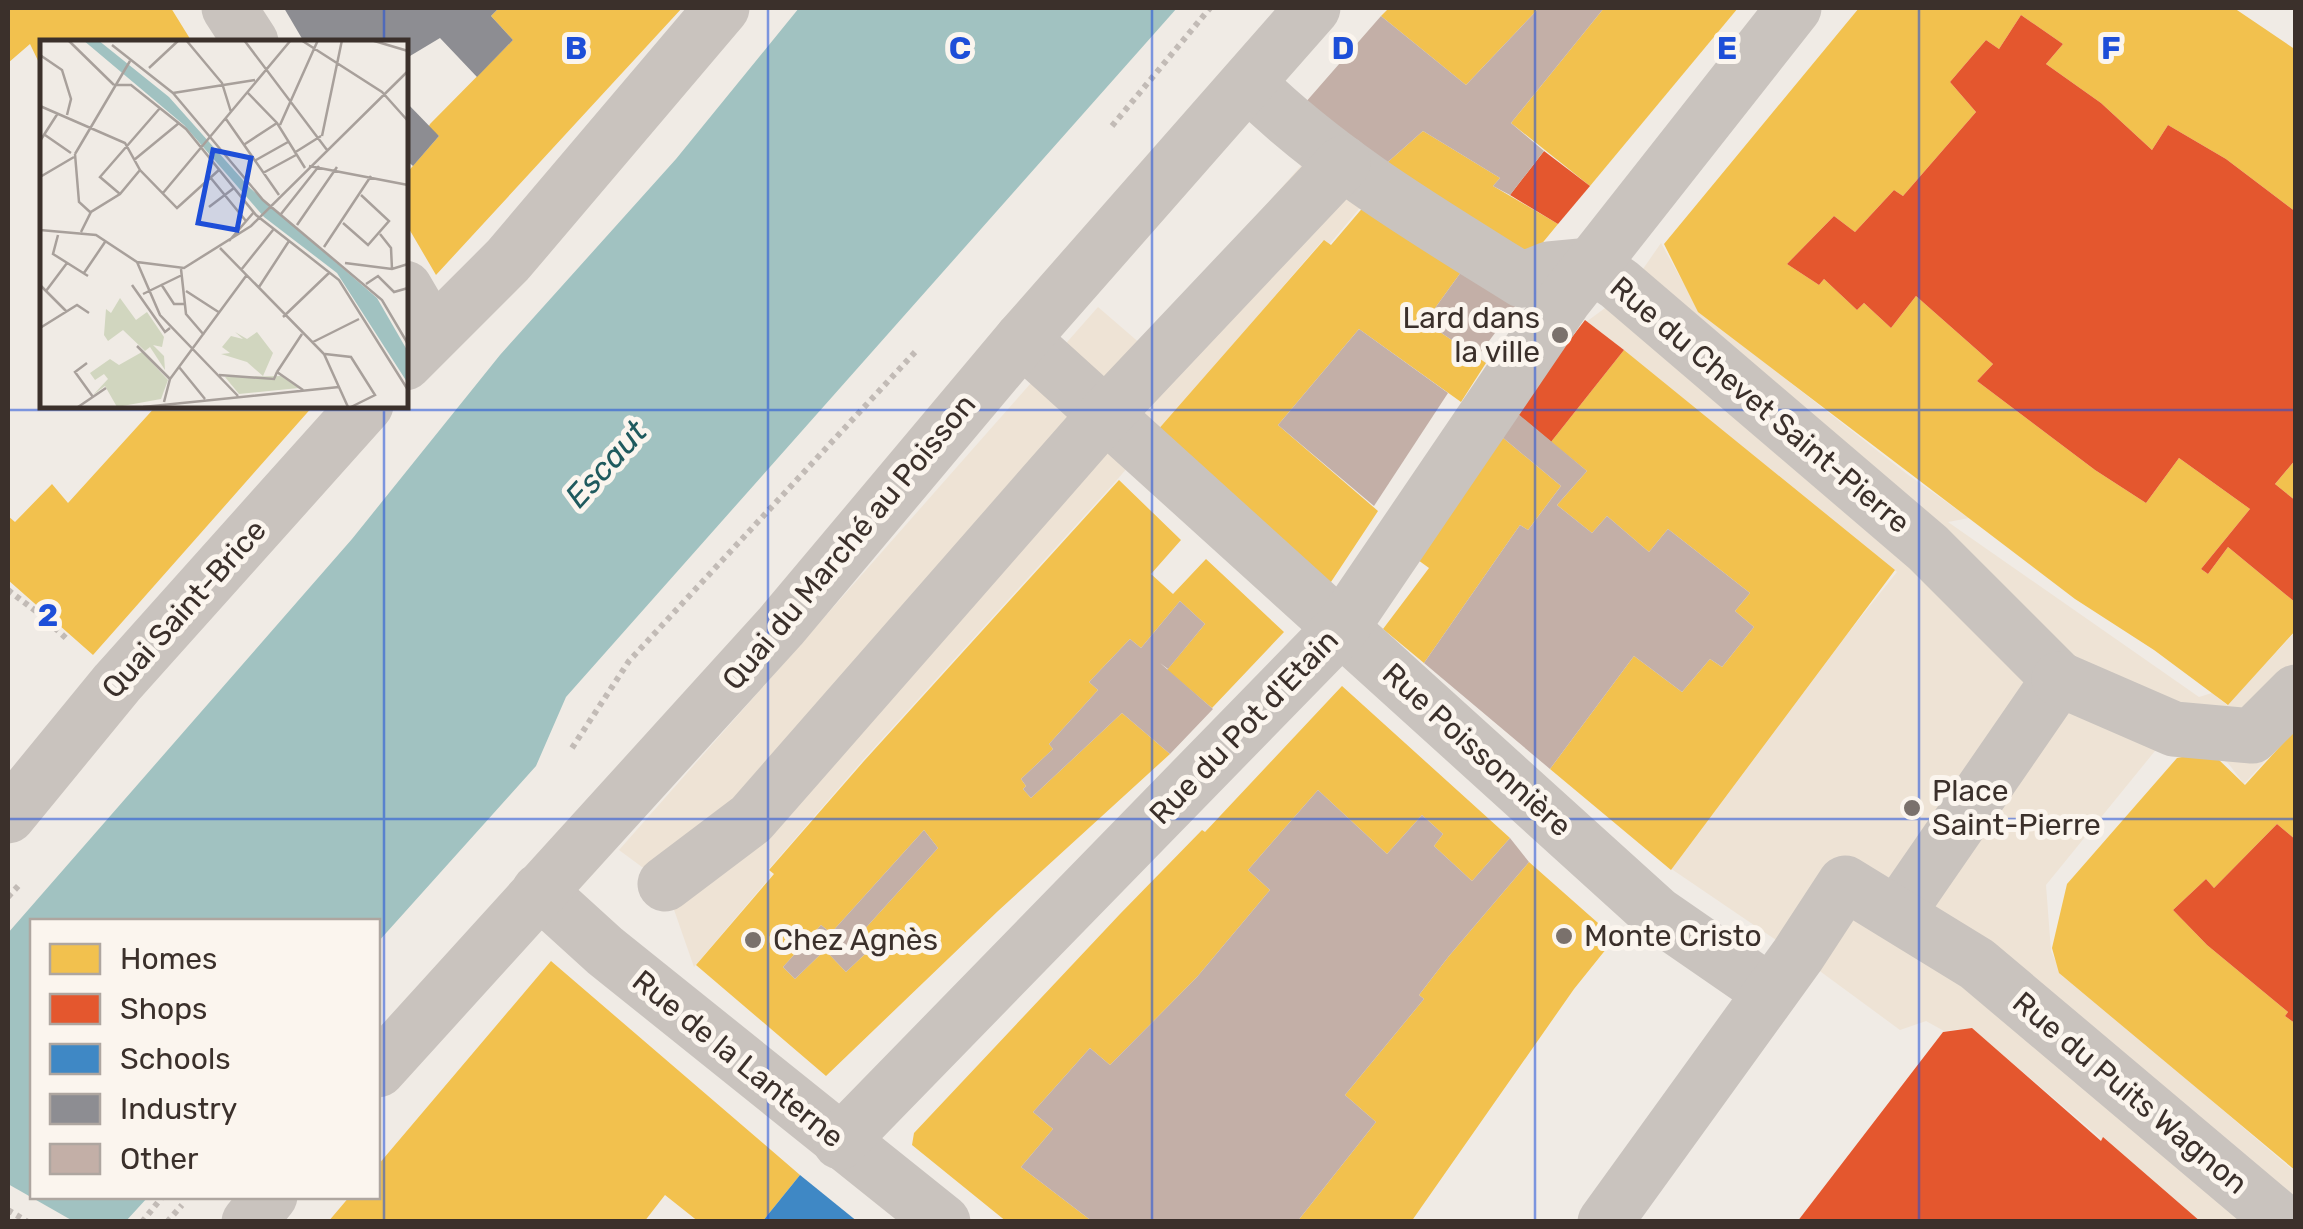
<svg xmlns="http://www.w3.org/2000/svg" width="2303" height="1229" viewBox="0 0 2303 1229" font-family="Rubik,sans-serif">
	<style>
		.plaza { fill: #eee3d5 }
		.water { fill: #a1c2c1 }
		.pier { fill: #f0ebe5 }
		.homes { fill: #f2c14e; fill-rule: evenodd }
		.shops { fill: #e4572e }
		.schools { fill: #3f88c5 }
		.industry { fill: #8d8d92 }
		.building { fill: #c3afa7 }
		.lines { fill: none; stroke-linecap: round; stroke-linejoin: round }
		.path { stroke: #c2bbb6; stroke-width: 6; stroke-dasharray: 5 5; stroke-linecap: butt }
		.minor { stroke: #c9c3be; stroke-width: 55 }
		.grid { fill: none; stroke: #1d4ed8; stroke-width: 2.5; stroke-opacity: 0.55 }
		.poi-dot { fill: #7a716c; stroke: #fbf5ee; stroke-width: 4 }
		.labels { text-anchor: middle; stroke-width: 10; stroke-linejoin: round; paint-order: stroke }
		.poi-label { font-size: 30px; fill: #3b302b; stroke: #fbf5ee; text-anchor: start }
		.street-label { font-size: 30px; fill: #3b302b; stroke: #fbf5ee }
		.water-label { font-size: 32px; font-style: italic; fill: #1f5a5e; stroke: #fbf5ee }
		.inset-road { fill: none; stroke: #a8a09b; stroke-width: 2.5 }
		.view { fill: #1d4ed8; fill-opacity: 0.15; stroke: #1d4ed8; stroke-width: 5 }
		.inset-edge { fill: none; stroke: #3b302b; stroke-width: 5 }
		.grid-label { font-size: 32px; text-anchor: middle; font-weight: bold; fill: #1d4ed8; stroke: #fbf5ee; stroke-width: 10; stroke-linejoin: round; paint-order: stroke }
	</style>
	<rect width="100%" height="100%" fill="#f0ebe5"/>
	<g class="plaza">
		<polygon points="1314,151 1369,197 1328,246 1322,241 1116,481 863,760 768,870 771,876 694,967 665,884 619,850 1098,307 1142,345"/>
		<polygon points="1661,243 1699,311 1907,474 1969,518 1948,522 2199,697 2212,693 2227,705 2295,632 2295,728 2244,784 2228,763 2209,753 2159,746 2046,885 2051,951 2062,976 2090,996 2295,1172 2295,1221 2198,1221 1971,1028 1944,1031 1926,1021 1900,1030 1798,955 1670,868 1836,648 1897,572 1586,322 1627,292"/>
	</g>
	<polygon class="water" points="799,8 1177,8 566,697 536,766 378,942 378,922 32,922 32,1196 148,1197 126,1221 8,1222 8,933 352,539 500,355 676,159"/>
	<polygon class="pier" points="8,1184 73,1221 8,1221"/>
	<g class="homes">
		<polygon points="8,8 171,8 192,42 42,42 42,69 30,44 8,63"/>
		<polygon points="499,8 682,8 436,275 405,222 405,175 439,136 428,128 430,124 513,40 491,16"/>
		<polygon points="1389,8 1539,8 1466,85 1381,16"/>
		<polygon points="1604,8 1738,8 1590,186 1511,123"/>
		<polygon points="1859,8 2234,8 2296,50 2296,212 2226,159 2168,125 2152,150 2101,103 2046,64 2063,44 2021,15 1999,49 1986,40 1950,82 1976,112 1903,196 1894,190 1855,232 1834,216 1787,264 1819,285 1824,279 1857,310 1864,303 1891,328 1916,296 1993,364 1977,381 2095,470 2146,503 2179,458 2250,509 2201,569 2208,574 2228,547 2296,603 2296,630 2228,705 2154,650 2075,599 1698,312 1664,244"/>
		<polygon points="1423,131 1500,178 1493,186 1558,224 1521,269 1372,176"/>
		<polygon points="1371,198 1469,261 1425,322 1486,363 1461,402 1359,329 1278,425 1378,511 1329,585 1156,432 1324,240 1331,245"/>
		<polygon points="1624,350 1895,570 1671,870 1550,769 1634,656 1682,692 1710,659 1722,667 1754,627 1735,611 1750,593 1668,529 1649,552 1607,516 1592,533 1557,505 1587,471 1551,442"/>
		<polygon points="157,405 314,405 93,655 8,580 8,516 15,522 52,484 68,503"/>
		<polygon points="1496,432 1561,486 1528,530 1520,525 1424,663 1383,629 1429,568 1407,552"/>
		<polygon points="2296,459 2296,501 2275,484"/>
		<path d="M 1119,480 L 1181,540 L 1151,574 L 1173,594 L 1206,559 L 1284,632 L 1212,708 L 1167,670 L 1205,624 L 1180,601 L 1141,648 L 1130,639 L 1089,682 L 1098,690 L 1049,744 L 1053,749 L 1021,779 L 1026,786 L 1023,789 L 1031,798 L 1122,713 L 1170,754 L 998,911 L 826,1076 L 696,965 L 774,874 L 769,870 L 864,761 ZM 924,830 L 938,848 L 853,942 L 865,954 L 846,972 L 825,950 L 795,979 L 783,967 L 821,925 L 831,933 Z"/>
		<polygon points="1342,686 1510,838 1472,881 1434,846 1443,834 1422,815 1387,854 1318,790 1248,870 1270,890 1197,977 1110,1065 1090,1048 1033,1112 1053,1129 1021,1167 1093,1222 1007,1222 912,1145 914,1133 1120,914 1202,830 1205,832"/>
		<polygon points="2296,729 2296,840 2277,824 2214,888 2206,879 2173,910 2207,945 2288,1012 2285,1016 2296,1024 2296,1171 2059,973 2052,948 2067,884 2177,758 2192,755 2218,759 2245,785"/>
		<polygon points="1529,862 1615,938 1574,989 1411,1222 1297,1222 1376,1122 1345,1095 1424,999 1419,995 1449,956"/>
		<polygon points="551,961 800,1175 762,1222 699,1222 665,1195 644,1222 328,1222 350,1196 378,1196 378,1165"/>
	</g>
	<g class="shops">
		<polygon points="2021,15 2063,44 2046,64 2101,103 2152,150 2168,125 2226,159 2296,212 2296,459 2275,484 2296,501 2296,603 2228,547 2208,574 2201,569 2250,509 2179,458 2146,503 2095,470 1977,381 1993,364 1916,296 1891,328 1864,303 1857,310 1824,279 1819,285 1787,264 1834,216 1855,232 1894,190 1903,196 1976,112 1950,82 1986,40 1999,49"/>
		<polygon points="1544,151 1590,186 1558,224 1510,195"/>
		<polygon points="1585,320 1624,350 1551,442 1515,412"/>
		<polygon points="2277,824 2296,840 2296,1024 2285,1016 2288,1012 2207,945 2173,910 2206,879 2214,888"/>
		<polygon points="1972,1028 2101,1141 2103,1137 2201,1222 1797,1222 1943,1032"/>
	</g>
	<polygon class="schools" points="800,1175 858,1222 762,1222"/>
	<g class="industry">
		<polygon points="284,8 499,8 491,16 513,40 477,77 440,38 405,59 405,42 304,42"/>
		<polygon points="405,101 439,136 413,166 405,159"/>
	</g>
	<g class="building">
		<polygon points="1539,8 1604,8 1511,123 1544,151 1510,195 1493,186 1500,178 1423,131 1372,176 1298,111 1381,16 1466,85"/>
		<polygon points="1469,261 1525,293 1477,357 1425,322"/>
		<polygon points="1359,329 1448,393 1374,506 1278,425"/>
		<polygon points="1511,408 1587,471 1557,505 1592,533 1607,516 1649,552 1668,529 1750,593 1735,611 1754,627 1722,667 1710,659 1682,692 1634,656 1550,769 1424,663 1520,525 1528,530 1561,486 1496,432"/>
		<polygon points="1180,601 1205,624 1168,669 1160,663 1213,709 1170,754 1122,713 1031,798 1023,789 1026,786 1021,779 1053,749 1049,744 1098,690 1089,682 1130,639 1141,648"/>
		<polygon points="1318,790 1387,854 1422,815 1443,834 1434,846 1472,881 1510,838 1529,862 1449,956 1419,995 1424,999 1345,1095 1376,1122 1297,1222 1093,1222 1021,1167 1053,1129 1033,1112 1090,1048 1110,1065 1197,977 1270,890 1248,870"/>
		<polygon points="924,830 938,848 853,942 865,954 846,972 825,950 795,979 783,967 821,925 831,933"/>
	</g>
	<g class="lines">
		<g class="path">
			<polyline points="1112,126 1210,8"/>
			<polyline points="8,590 41,615 68,640"/>
			<polyline points="572,748 629,661 917,350"/>
			<polyline points="8,897 20,884"/>
			<polyline points="8,1210 28,1222"/>
			<polyline points="142,1222 163,1196"/>
			<polyline points="167,1222 182,1205"/>
		</g>
		<g class="minor">
			<polyline points="229,8 251,42"/>
			<path d="M 1248,83 C 1329,163 1426,220 1522,280 L 1549,269 L 1591,265"/>
			<polyline points="1591,265 1619,284 1928,548 2059,679 1897,914"/>
			<polyline points="405,288 432,334"/>
			<polyline points="1022,339 1657,914 1770,992"/>
			<polyline points="405,363 508,260 722,8"/>
			<polyline points="2059,679 2174,729 2252,736 2296,692"/>
			<polyline points="8,816 117,683 366,405"/>
			<polyline points="665,884 751,819 1105,415 1343,163"/>
			<polyline points="539,891 605,951 943,1222"/>
			<polyline points="378,1070 781,626 1022,339 1313,8"/>
			<polyline points="840,1142 1342,627 1564,300 1794,8"/>
			<polyline points="249,1222 270,1196"/>
			<polyline points="1605,1222 1798,955 1845,883 1977,964 2283,1222"/>
		</g>
	</g>
	<path class="grid" d="M 384,8 L 384,42M 768,8 L 768,1222M 1152,8 L 1152,1222M 1535,8 L 1535,1222M 1919,8 L 1919,1222M 384,405 L 384,1222M 8,410 L 2296,410M 8,819 L 2296,819"/>
	<g class="poi-dot">
		<circle cx="1560" cy="335" r="10"/>
		<circle cx="1912" cy="808" r="10"/>
		<circle cx="1564" cy="936" r="10"/>
		<circle cx="753" cy="940" r="10"/>
	</g>
	<g class="labels">
		<g class="poi-label">
			<text x="1540" y="328" text-anchor="end">Lard dans<tspan x="1540" dy="34">la ville</tspan></text>
			<text x="1932" y="801">Place<tspan x="1932" dy="34">Saint-Pierre</tspan></text>
			<text x="1584" y="946">Monte Cristo</text>
			<text x="773" y="950">Chez Agnès</text>
		</g>
		<g class="street-label">
			<text transform="translate(1760 405) rotate(40)" y="10">Rue du Chevet Saint-Pierre</text>
			<text transform="translate(849 542) rotate(-50)" y="10">Quai du Marché au Poisson</text>
			<text transform="translate(184 609) rotate(-48)" y="10">Quai Saint-Brice</text>
			<text transform="translate(1244 727) rotate(-46)" y="10">Rue du Pot d'Etain</text>
			<text transform="translate(1477 750) rotate(42)" y="10">Rue Poissonnière</text>
			<text transform="translate(738 1059) rotate(39)" y="10">Rue de la Lanterne</text>
			<text transform="translate(2130 1093) rotate(40)" y="10">Rue du Puits Wagnon</text>
		</g>
		<g class="water-label">
			<text transform="translate(606 464) rotate(-48)" y="11">Escaut</text>
		</g>
	</g>
	<g transform="translate(40 40)">
		<rect width="368" height="368" fill="#f0ebe5"/>
		<path d="M 80,258 L 96,280 L 107,272 L 124,297 L 122,307 L 113,305 L 124,316 L 125,330 L 110,307 L 105,311 L 83,290 L 68,301 L 64,295 L 66,269 L 71,273 ZM 195,292 L 207,299 L 217,292 L 233,313 L 223,336 L 207,322 L 181,314 L 190,313 L 182,307 L 191,296 L 203,299 ZM 102,312 L 128,340 L 121,359 L 77,367 L 65,346 L 53,355 L 68,339 L 64,334 L 55,340 L 50,333 L 70,319 L 79,325 ZM 241,336 L 259,348 L 199,354 L 185,337 Z" fill="#d1d6bf"/>
		<path d="M 43,0 L 58,0 L 129,57 L 210,148 L 337,258 L 367,310 L 367,342 L 297,233 L 224,177 L 144,85 Z" fill="#a1c2c1"/>
		<path class="inset-road" d="M 28,0 L 74,45M 146,0 L 182,43 L 191,72M 204,0 L 287,110M 261,0 L 342,52 L 368,81M 331,0 L 368,11M 72,5 L 133,53M 0,15 L 22,30 L 31,59 L 27,75M 109,28 L 139,0M 74,45 L 91,45 L 146,89 L 216,175 L 299,240 L 368,350M 207,52 L 237,83 L 265,128M 133,53 L 223,160 L 342,260 L 368,304M 133,53 L 215,40M 0,66 L 85,103 L 100,130 L 137,168 L 180,129M 186,79 L 239,155M 240,85 L 278,0M 5,95 L 31,113M 282,96 L 302,0M 0,101 L 18,73M 205,104 L 237,83M 254,113 L 281,96M 35,114 L 90,21M 35,114 L 39,162 L 50,172M 94,120 L 139,83M 216,120 L 248,102M 269,126 L 368,145M 223,133 L 256,115M 0,137 L 34,117M 170,137 L 206,181M 123,153 L 251,0M 80,154 L 60,137 L 120,68M 169,167 L 194,148M 241,174 L 279,126M 303,183 L 328,205 L 349,181 L 321,155M 257,185 L 297,127M 0,190 L 56,195 L 97,222 L 144,228 L 211,186 L 368,31M 41,192 L 51,172 L 80,154 L 100,130M 340,194 L 351,208 L 352,229M 18,195 L 13,214 L 48,236M 189,201 L 214,172M 284,207 L 331,136M 180,208 L 284,314 L 308,367M 97,222 L 120,275 L 198,356M 305,223 L 352,229 L 368,224M 141,229 L 146,274 L 164,295M 201,230 L 233,190M 44,233 L 65,202M 121,244 L 134,264 L 144,264M 326,244 L 338,236 L 354,252 L 368,248M 0,245 L 26,271M 92,245 L 125,292 L 130,288M 219,247 L 249,201M 6,251 L 27,223M 146,251 L 180,273M 103,254 L 142,235M 243,277 L 290,232M 0,288 L 37,265 L 49,273M 273,302 L 319,279M 97,306 L 130,339M 285,314 L 311,317 L 335,355 L 311,367M 47,323 L 35,332 L 53,357M 139,327 L 165,359M 237,332 L 262,294M 237,332 L 263,350M 179,335 L 234,339 L 237,332M 124,362 L 130,339 L 206,236M 38,367 L 66,348M 103,367 L 299,347"/>
		<path class="view" d="M 173,110 L 211,118 L 197,190 L 158,183 Z"/>
		<rect width="368" height="368" class="inset-edge"/>
	</g>
	<g class="grid-label">
		<text x="576" y="59">B</text>
		<text x="960" y="59">C</text>
		<text x="1343" y="59">D</text>
		<text x="1727" y="59">E</text>
		<text x="2111" y="59">F</text>
		<text x="48" y="626">2</text>
	</g>
	<rect width="2303" height="1229" fill="none" stroke="#3b302b" stroke-width="20"/>
	<rect x="30" y="919" width="350" height="280" fill="#fbf5ee" stroke="#aea6a0" stroke-width="2.5"/>
	<rect x="50" y="944" width="50" height="30" fill="#f2c14e" stroke="#aea6a0" stroke-width="2.5"/>
	<text x="120" y="969" font-size="30" fill="#3b302b">Homes</text>
	<rect x="50" y="994" width="50" height="30" fill="#e4572e" stroke="#aea6a0" stroke-width="2.5"/>
	<text x="120" y="1019" font-size="30" fill="#3b302b">Shops</text>
	<rect x="50" y="1044" width="50" height="30" fill="#3f88c5" stroke="#aea6a0" stroke-width="2.5"/>
	<text x="120" y="1069" font-size="30" fill="#3b302b">Schools</text>
	<rect x="50" y="1094" width="50" height="30" fill="#8d8d92" stroke="#aea6a0" stroke-width="2.5"/>
	<text x="120" y="1119" font-size="30" fill="#3b302b">Industry</text>
	<rect x="50" y="1144" width="50" height="30" fill="#c3afa7" stroke="#aea6a0" stroke-width="2.5"/>
	<text x="120" y="1169" font-size="30" fill="#3b302b">Other</text>
</svg>
